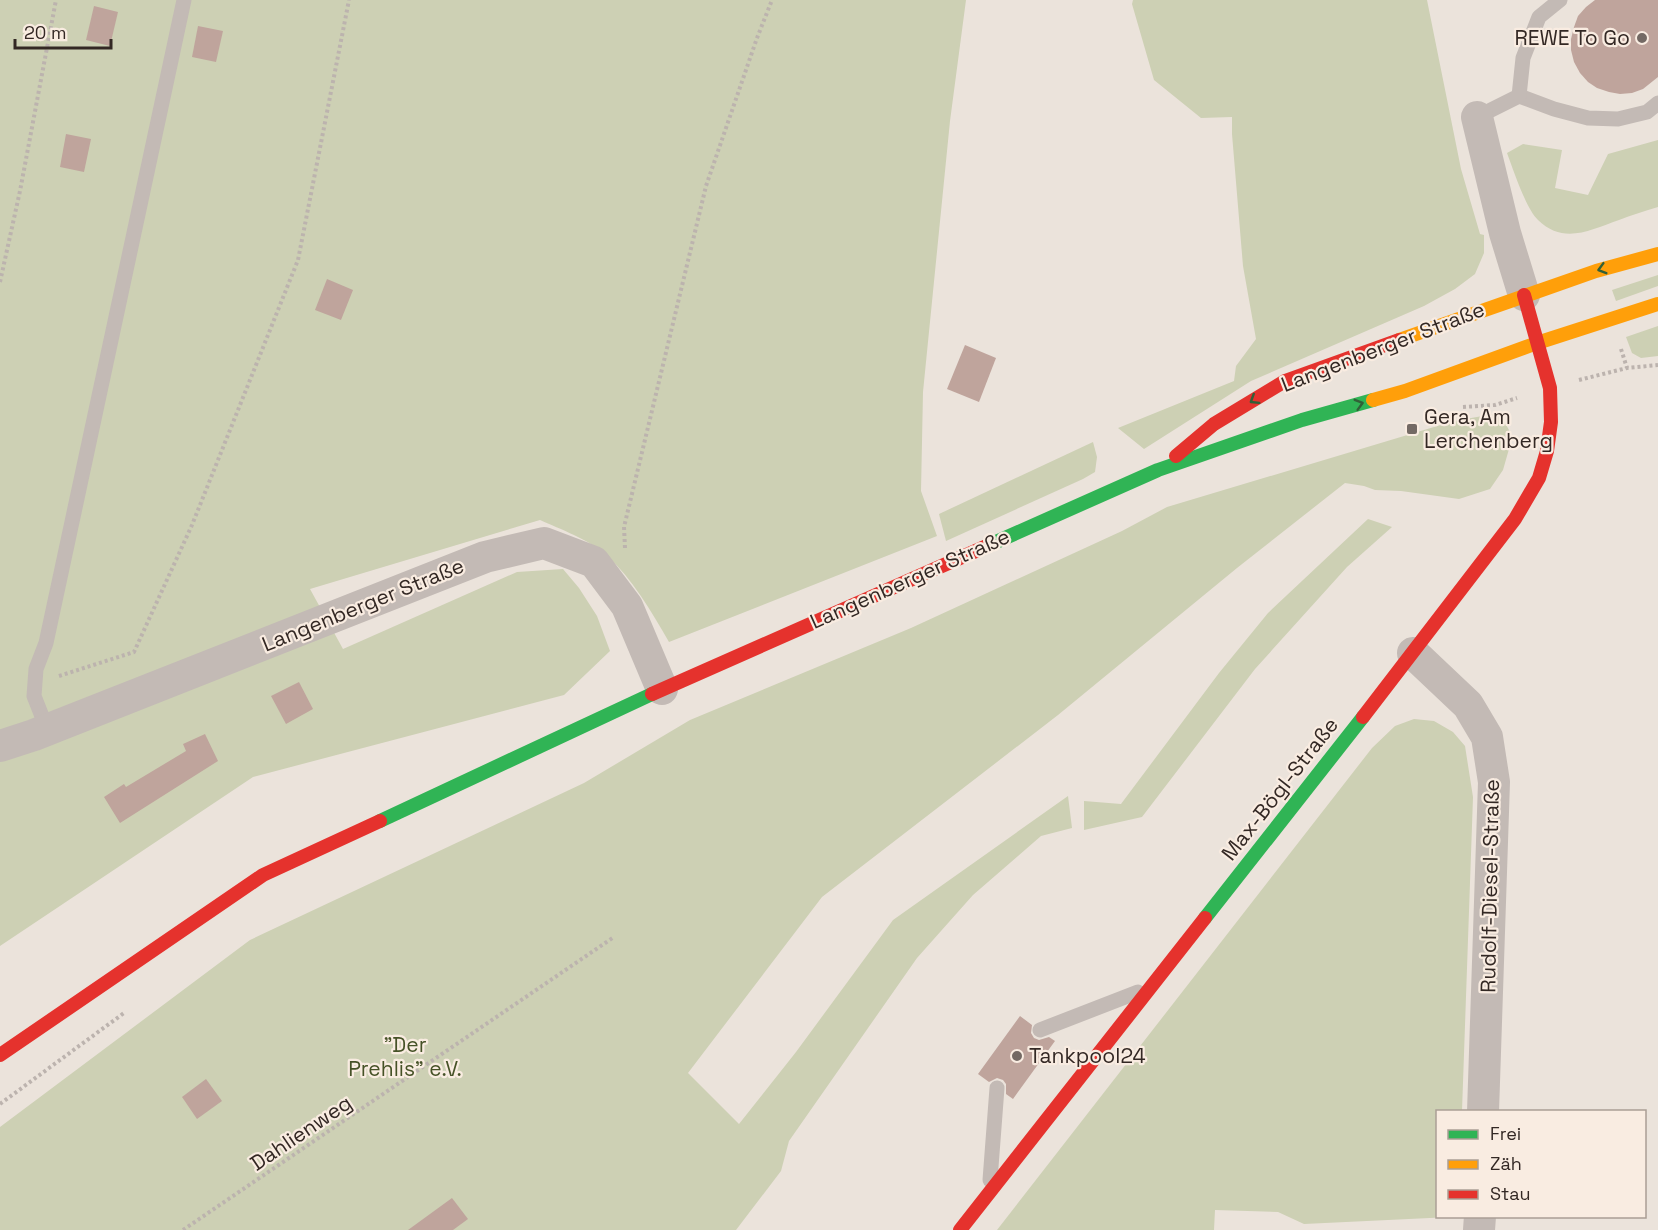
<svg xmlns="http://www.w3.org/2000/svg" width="1658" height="1230" viewBox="0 0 1658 1230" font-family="'Space Grotesk',sans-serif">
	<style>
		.green { fill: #cdd0b4 }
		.building { fill: #bfa49c }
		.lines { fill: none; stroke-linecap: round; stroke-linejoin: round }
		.path { stroke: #bcb3ae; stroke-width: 4; stroke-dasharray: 3 3; stroke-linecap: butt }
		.lane { stroke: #c3bab5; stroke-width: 15 }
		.street { stroke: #c3bab5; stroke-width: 32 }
		.fast { stroke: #30b455; stroke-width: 14 }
		.slow { stroke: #ff9f0a; stroke-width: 14 }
		.jam { stroke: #e5322d; stroke-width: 14 }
		.oneway { stroke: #326038 }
		.poi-dot { fill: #736964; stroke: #f9ece1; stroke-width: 2 }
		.labels { text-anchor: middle; stroke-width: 4.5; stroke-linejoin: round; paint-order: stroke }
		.poi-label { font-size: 21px; fill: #332824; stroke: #f9ece1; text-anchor: start }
		.street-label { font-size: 21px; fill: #332824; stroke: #f9ece1 }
		.park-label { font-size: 21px; fill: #465227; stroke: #f9ece1 }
	</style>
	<rect width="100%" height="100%" fill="#ebe3db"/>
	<g class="green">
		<path d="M 0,0 L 966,0 L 950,121 L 923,392 L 921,491 L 937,536 L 669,642 C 651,611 633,579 606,555 C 590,540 560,529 540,520 L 310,589 L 343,649 L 517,572 L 563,569 L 579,588 L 597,616 L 610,651 L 564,695 L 253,777 L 0,946 Z"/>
		<polygon points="1133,0 1427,0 1461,169 1480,234 1484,235 1484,253 1475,274 1455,289 1424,306 1251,381 1144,449 1118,428 1234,381 1236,366 1256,339 1243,266 1232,134 1232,117 1201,118 1154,80 1132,4"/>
		<path d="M 1658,140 L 1658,207 C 1645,211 1631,215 1619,220 C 1590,230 1564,245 1538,220 C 1526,209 1513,169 1507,153 L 1523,144 L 1562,150 L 1555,188 L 1588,195 L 1608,154 Z"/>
		<polygon points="1658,275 1658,286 1616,301 1612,290"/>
		<polygon points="1658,326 1658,356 1641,358 1632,353 1626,337"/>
		<polygon points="1494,414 1502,417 1510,432 1509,449 1503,470 1490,489 1459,499 1401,491 1375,490 1364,486 1345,483 1237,568 1058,715 822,897 688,1073 739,1124 796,1052 893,920 1068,796 1072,828 1041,836 973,895 917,958 789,1141 781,1171 736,1230 0,1230 0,1127 250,940 584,783 690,720 911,628 1122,531 1167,507 1454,421"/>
		<polygon points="1093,442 1097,457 1095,472 1083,479 946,541 939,514"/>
		<polygon points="1368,519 1392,527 1347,567 1255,669 1142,817 1084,830 1084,801 1121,804 1219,673 1268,613"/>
		<polygon points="1414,719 1434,721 1453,732 1465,746 1473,797 1462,1111 1438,1112 1438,1216 1451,1217 1304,1224 1278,1212 1215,1210 1214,1230 997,1230 1372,748 1395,726"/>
	</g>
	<g class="building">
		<polygon points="1595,0 1658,0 1658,77 1643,89 1632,93 1620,94 1609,92 1597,88 1588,82 1580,73 1574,62 1571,50 1571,39 1574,27 1578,16 1586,7"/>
		<polygon points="94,6 118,12 110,46 86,40"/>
		<polygon points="198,26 223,31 216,62 192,57"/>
		<polygon points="66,134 91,139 84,172 60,167"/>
		<polygon points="327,279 353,290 341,320 315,310"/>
		<polygon points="965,345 996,358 979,402 947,389"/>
		<polygon points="299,682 313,709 286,724 271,696"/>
		<polygon points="205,734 218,761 120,823 104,797 124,784 126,787 186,751 183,744"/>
		<polygon points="1020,1016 1032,1025 1031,1033 1034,1038 1039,1040 1049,1037 1055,1041 1013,1099 1006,1094 1006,1084 1003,1080 997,1078 989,1082 978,1074"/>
		<polygon points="206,1079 222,1101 197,1119 182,1097"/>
		<polygon points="452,1198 468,1219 453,1230 408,1230"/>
	</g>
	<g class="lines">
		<g class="path">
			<polyline points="0,282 20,191 56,0"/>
			<polyline points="1621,349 1627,368"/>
			<polyline points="1579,380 1627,368 1658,365"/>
			<polyline points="1463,407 1495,405 1517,398"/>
			<polyline points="625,548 624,527 706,186 757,38 772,0"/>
			<polyline points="59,676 134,652 192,525 298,260 349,0"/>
			<polyline points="0,1104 124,1013"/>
			<polyline points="183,1230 614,937"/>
		</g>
		<g class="lane">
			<polyline points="1519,96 1554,109 1588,118 1618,119 1647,112 1658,103"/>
			<polyline points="1477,117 1519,96 1523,58 1539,17 1560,0"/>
			<polyline points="47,729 34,696 36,669 46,643 184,0"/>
			<polyline points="1040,1030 1138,992"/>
			<polyline points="990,1180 997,1088"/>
		</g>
		<g class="street">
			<polyline points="1477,117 1505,233 1524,295"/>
			<polyline points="1413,653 1468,705 1487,737 1494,782 1483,1112"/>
			<polyline points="0,746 34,735 485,557 544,543 594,562 627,606 662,689"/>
			<polyline points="1479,1230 1480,1216"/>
		</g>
		<g class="fast">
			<polyline points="987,546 1158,470 1302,420 1373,400"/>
			<polyline points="380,821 652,694"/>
			<polyline points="1205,918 1363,717"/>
		</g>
		<g class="slow">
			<polyline points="1399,340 1596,271 1658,254"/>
			<polyline points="1373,400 1405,391 1537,343 1658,304"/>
		</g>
		<g class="jam">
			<polyline points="1176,456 1214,424 1285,381 1399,340"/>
			<polyline points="652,694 987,546"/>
			<polyline points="1363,717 1515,519 1539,478 1547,451 1551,422 1550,388 1524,295"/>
			<polyline points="0,1055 263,875 380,821"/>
			<polyline points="960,1230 1205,918"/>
		</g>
	</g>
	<defs><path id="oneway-chevron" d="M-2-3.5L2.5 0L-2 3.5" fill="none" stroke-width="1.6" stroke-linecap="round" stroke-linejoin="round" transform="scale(1.5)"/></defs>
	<g class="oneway">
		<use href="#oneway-chevron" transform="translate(1602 269) rotate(164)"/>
		<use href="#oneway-chevron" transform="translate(1254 400) rotate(148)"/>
		<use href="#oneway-chevron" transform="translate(1359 404) rotate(-16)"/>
	</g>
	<g class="poi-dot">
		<circle cx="1642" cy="38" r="6"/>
		<rect x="1406" y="423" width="12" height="12" rx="3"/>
		<circle cx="1017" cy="1056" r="6"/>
	</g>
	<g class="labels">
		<g class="poi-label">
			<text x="1630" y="45" text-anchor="end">REWE To Go</text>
			<text x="1424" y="424">Gera, Am<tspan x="1424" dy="24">Lerchenberg</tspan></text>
			<text x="1029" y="1063">Tankpool24</text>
		</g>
		<g class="street-label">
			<text transform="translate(1383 347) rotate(-21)" y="7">Langenberger Straße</text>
			<text transform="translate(910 579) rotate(-24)" y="7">Langenberger Straße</text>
			<text transform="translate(363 605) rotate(-22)" y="7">Langenberger Straße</text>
			<text transform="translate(1280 789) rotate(-52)" y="7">Max-Bögl-Straße</text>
			<text transform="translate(1490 886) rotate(-89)" y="7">Rudolf-Diesel-Straße</text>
			<text transform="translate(301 1133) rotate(-34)" y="7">Dahlienweg</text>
		</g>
		<g class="park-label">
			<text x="405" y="1052">"Der<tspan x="405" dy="24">Prehlis" e.V.</tspan></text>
		</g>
	</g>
	<rect x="1436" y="1110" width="210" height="108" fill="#f9ece1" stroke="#aa9e95" stroke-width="1.5"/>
	<rect x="1448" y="1130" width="30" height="9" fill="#30b455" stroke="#aa9e95" stroke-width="1.5"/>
	<text x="1490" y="1140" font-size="18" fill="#332824">Frei</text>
	<rect x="1448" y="1160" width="30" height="9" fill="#ff9f0a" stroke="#aa9e95" stroke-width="1.5"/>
	<text x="1490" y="1170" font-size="18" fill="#332824">Zäh</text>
	<rect x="1448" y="1190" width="30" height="9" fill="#e5322d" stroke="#aa9e95" stroke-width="1.5"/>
	<text x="1490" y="1200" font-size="18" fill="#332824">Stau</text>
	<path d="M15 39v9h96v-9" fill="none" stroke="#332824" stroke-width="3"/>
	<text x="24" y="39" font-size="18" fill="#332824" stroke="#f9ece1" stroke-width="4.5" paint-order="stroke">20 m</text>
</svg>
